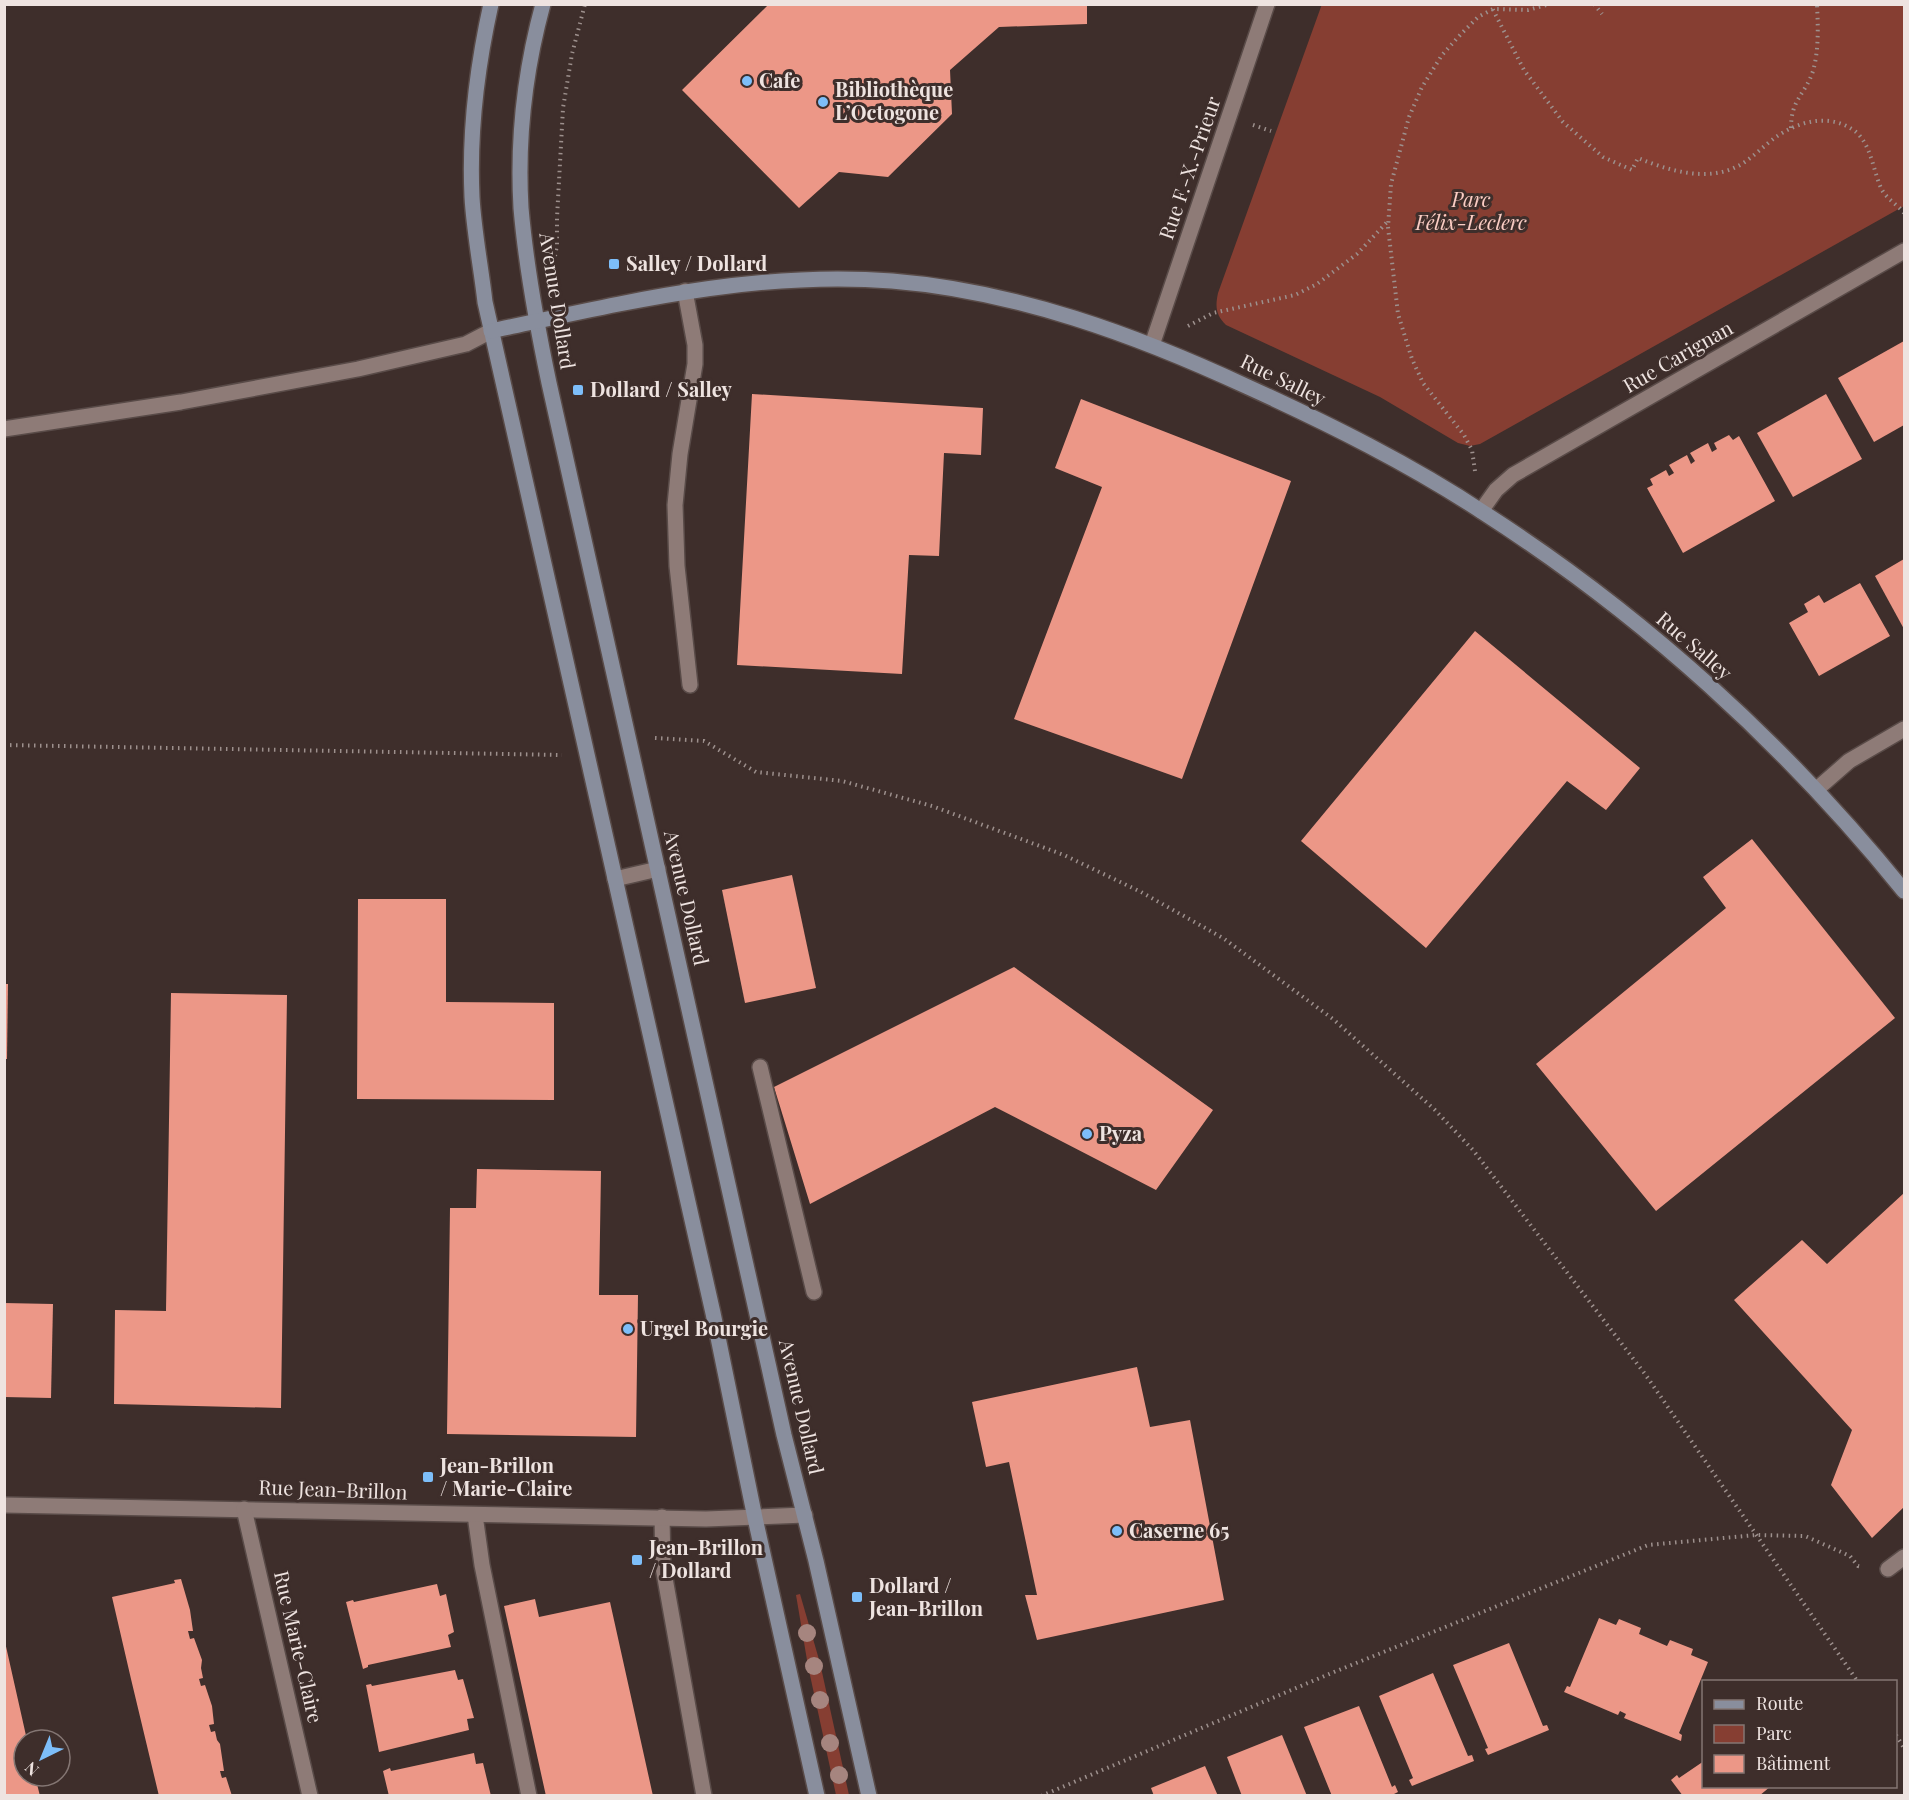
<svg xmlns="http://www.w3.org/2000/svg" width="1909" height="1800" viewBox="0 0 1909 1800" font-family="'Playfair Display',serif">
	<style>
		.green { fill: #863e32 }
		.building { fill: #ec9787 }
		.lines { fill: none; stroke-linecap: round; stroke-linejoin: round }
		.lane-casing { stroke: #594b48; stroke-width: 18 }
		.street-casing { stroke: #594b48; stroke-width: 18 }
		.secondary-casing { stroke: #594b48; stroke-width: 18 }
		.path { stroke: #9d908d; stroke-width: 4; stroke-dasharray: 1.5 4.5; stroke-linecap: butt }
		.lane { stroke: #8e7b77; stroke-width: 15 }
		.street { stroke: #8e7b77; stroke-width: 15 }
		.secondary { stroke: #898e9d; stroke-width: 15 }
		.tree { fill: #a6857f }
		.poi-dot { fill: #7dbef9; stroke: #3e2e2b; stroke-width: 2 }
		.labels { text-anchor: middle; stroke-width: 6; stroke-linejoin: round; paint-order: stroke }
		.poi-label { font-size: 20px; font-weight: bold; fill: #eee3e0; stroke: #3e2e2b; text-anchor: start }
		.street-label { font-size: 20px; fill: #eee3e0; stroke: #3e2e2b }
		.park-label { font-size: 20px; font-style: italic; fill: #fbcdc4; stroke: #3e2e2b }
	</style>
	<rect width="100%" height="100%" fill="#3e2e2b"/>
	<g class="green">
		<path d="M 1322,4 L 1904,5 L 1904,206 L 1480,444 L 1470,446 L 1458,443 L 1380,397 L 1226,325 C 1216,315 1215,307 1218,293 Z"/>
		<polygon points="800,1594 820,1663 849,1795 836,1795 808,1666 796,1595"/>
	</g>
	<g class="building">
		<polygon points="769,4 1087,4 1087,24 999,27 950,70 952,114 888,177 839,172 799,208 682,90"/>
		<polygon points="1904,341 1904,425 1874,442 1838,378"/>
		<polygon points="752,394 983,408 981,455 944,453 939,556 909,555 902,674 737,665"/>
		<polygon points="1826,394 1862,459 1793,497 1757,433"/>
		<polygon points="1081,399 1291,481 1182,779 1014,719 1102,487 1055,468"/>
		<polygon points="1729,435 1733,440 1739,436 1775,501 1683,553 1647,488 1653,485 1650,479 1666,470 1669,476 1674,473 1669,465 1687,455 1691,464 1695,461 1690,453 1708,443 1712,452 1717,449 1714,443"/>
		<polygon points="1904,559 1904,629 1875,576"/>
		<polygon points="1860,583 1890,636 1819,676 1789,623 1808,612 1804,604 1819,595 1824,603"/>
		<polygon points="1475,631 1640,768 1606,810 1567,781 1426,948 1301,841"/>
		<polygon points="1752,839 1895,1018 1656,1211 1536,1064 1726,908 1703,877"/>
		<polygon points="792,875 816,988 745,1003 722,890"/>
		<polygon points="358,899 446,899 446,1002 554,1003 554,1100 357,1099"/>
		<polygon points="1014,967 1213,1110 1156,1190 995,1107 810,1204 774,1087"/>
		<polygon points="4,984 8,984 7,1059 4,1059"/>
		<polygon points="171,993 287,995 281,1408 114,1404 115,1310 166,1311"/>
		<polygon points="477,1169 601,1171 599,1295 638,1295 636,1437 447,1434 450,1208 476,1208"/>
		<polygon points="1904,1193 1904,1507 1872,1538 1831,1485 1852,1430 1734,1300 1802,1240 1827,1264"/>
		<polygon points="4,1303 53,1304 51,1398 4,1397"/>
		<polygon points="1137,1367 1150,1427 1190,1420 1224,1600 1037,1640 1025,1595 1037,1595 1009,1462 986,1467 972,1402"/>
		<polygon points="181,1579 190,1610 193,1631 188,1631 190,1639 194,1638 202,1660 201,1668 203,1678 199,1679 201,1686 205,1685 212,1706 214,1724 209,1725 211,1732 215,1731 217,1740 220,1744 224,1771 220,1771 221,1775 222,1778 226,1777 232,1796 159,1796 131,1679 112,1597 175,1583 174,1580"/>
		<polygon points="437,1584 440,1596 446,1594 454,1632 448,1635 451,1647 368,1665 368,1667 363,1669 346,1602 353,1600 354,1602"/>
		<polygon points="535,1599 539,1617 610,1602 653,1796 546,1796 504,1606"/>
		<polygon points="1599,1618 1616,1625 1619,1619 1641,1628 1639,1634 1667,1646 1670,1640 1693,1649 1691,1655 1708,1662 1679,1733 1682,1735 1681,1741 1624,1718 1626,1714 1620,1711 1618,1715 1564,1692 1567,1686 1570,1687"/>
		<polygon points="5,1642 27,1740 24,1740 24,1776 35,1776 40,1796 4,1796"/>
		<polygon points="1509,1643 1543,1726 1547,1725 1549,1730 1488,1755 1485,1749 1488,1748 1453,1665"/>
		<polygon points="455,1670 458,1680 463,1679 474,1718 467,1719 469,1730 379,1752 366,1685 371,1684 372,1686"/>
		<polygon points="1433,1673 1468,1756 1472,1755 1474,1761 1412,1786 1409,1780 1413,1778 1379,1696"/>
		<polygon points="1359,1706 1392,1787 1395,1785 1398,1792 1390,1796 1332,1796 1304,1727"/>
		<polygon points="1282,1735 1307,1796 1242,1796 1227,1757"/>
		<polygon points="474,1753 476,1764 483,1763 491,1796 389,1796 383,1771 390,1768 391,1771"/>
		<polygon points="1704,1761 1704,1786 1771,1786 1759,1796 1683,1796 1671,1780 1677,1775 1679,1778"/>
		<polygon points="1205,1766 1218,1796 1154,1796 1151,1788"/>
	</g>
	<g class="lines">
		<defs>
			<g id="lane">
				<polyline points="685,291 695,345 695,364 680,454 675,505 677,566 690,685"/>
				<polyline points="1152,345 1267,4"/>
				<polyline points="4,429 181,402 358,369 466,344 491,331"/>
				<polyline points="615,879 658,869"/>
				<polyline points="760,1067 814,1292"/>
				<polyline points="475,1515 482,1565 529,1796"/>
				<polyline points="662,1517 663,1567 704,1796"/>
				<polyline points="1888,1569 1904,1557"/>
			</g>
			<g id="street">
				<polyline points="1481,511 1496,490 1513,475 1904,251"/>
				<polyline points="1817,789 1849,761 1904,729"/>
				<polyline points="4,1505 706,1519 805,1515"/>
				<polyline points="244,1509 310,1796"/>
			</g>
			<g id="secondary">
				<path d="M 491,4 C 477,67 469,133 472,197 C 474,232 481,267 485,302 L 713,1313 L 755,1518 L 817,1796"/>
				<path d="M 543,4 C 525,70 517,139 521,208 C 526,266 537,326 549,383 L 784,1435 L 816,1561 L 869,1796"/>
				<path d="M 491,331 C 623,303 756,270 892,281 C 1016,291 1136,335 1248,387 C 1329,424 1410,464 1484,513 C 1643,615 1786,745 1904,891"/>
			</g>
		</defs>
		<use href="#lane" class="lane-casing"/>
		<use href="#street" class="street-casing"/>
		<use href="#secondary" class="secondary-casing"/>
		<g class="path">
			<path d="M 1490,4 L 1524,70 L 1563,122 L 1603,157 L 1632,170 L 1638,158 C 1667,170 1705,182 1736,167 C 1751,160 1763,146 1776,137 C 1800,120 1832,113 1856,132 C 1872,146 1873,172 1882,190 C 1887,199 1898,205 1904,213"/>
			<polyline points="1594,4 1602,14"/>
			<polyline points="1253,125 1271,131"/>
			<path d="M 1791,128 C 1791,99 1805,95 1813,71 C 1819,50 1818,26 1817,4"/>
			<polyline points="555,256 557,245 557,218 563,108 572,54 585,4"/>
			<polyline points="1188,326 1213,313 1295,295 1317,284 1357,254 1388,221"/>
			<polyline points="1475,471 1472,450 1464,435 1423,383 1412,359 1398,314 1388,227 1391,184 1409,117 1422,87 1442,55 1461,34 1478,17 1493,9 1528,10 1550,4"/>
			<polyline points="655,738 704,741 756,772 842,781 932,806 1064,855 1141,892 1223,938 1333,1019 1435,1110 1473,1150 1645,1374 1858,1682"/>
			<polyline points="4,745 562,755"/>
			<polyline points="1896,1735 1904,1748"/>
			<polyline points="1041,1796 1334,1672 1648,1545 1756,1535 1805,1536 1850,1556 1858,1566 1863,1567"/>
		</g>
		<use href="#lane" class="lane"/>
		<use href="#street" class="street"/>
		<use href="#secondary" class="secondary"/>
	</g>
	<g class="tree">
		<circle cx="807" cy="1633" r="9"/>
		<circle cx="814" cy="1666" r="9"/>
		<circle cx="820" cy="1700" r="9"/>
		<circle cx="830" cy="1743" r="9"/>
		<circle cx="839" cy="1775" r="9"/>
	</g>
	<g class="poi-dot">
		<circle cx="747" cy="81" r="6"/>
		<circle cx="823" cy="102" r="6"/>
		<rect x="608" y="258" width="12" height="12" rx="3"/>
		<rect x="572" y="384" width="12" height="12" rx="3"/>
		<circle cx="1087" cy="1134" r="6"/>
		<circle cx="628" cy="1329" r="6"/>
		<rect x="422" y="1471" width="12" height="12" rx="3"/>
		<circle cx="1117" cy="1531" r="6"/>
		<rect x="631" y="1554" width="12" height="12" rx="3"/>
		<rect x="851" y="1591" width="12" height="12" rx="3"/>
	</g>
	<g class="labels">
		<g class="poi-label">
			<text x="759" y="88">Cafe</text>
			<text x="835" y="97">Bibliothèque<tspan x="835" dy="23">L’Octogone</tspan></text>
			<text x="626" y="271">Salley / Dollard</text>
			<text x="590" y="397">Dollard / Salley</text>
			<text x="1099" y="1141">Pyza</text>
			<text x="640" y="1336">Urgel Bourgie</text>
			<text x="440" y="1473">Jean-Brillon<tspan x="440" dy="23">/ Marie-Claire</tspan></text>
			<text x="1129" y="1538">Caserne 65</text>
			<text x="649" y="1555">Jean-Brillon<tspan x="649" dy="23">/ Dollard</tspan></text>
			<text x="869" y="1593">Dollard /<tspan x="869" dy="23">Jean-Brillon</tspan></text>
		</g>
		<g class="street-label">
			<text transform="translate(1190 168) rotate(-71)" y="7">Rue F.-X.-Prieur</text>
			<text transform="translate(557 301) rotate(81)" y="7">Avenue Dollard</text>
			<text transform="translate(1678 357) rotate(-30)" y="7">Rue Carignan</text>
			<text transform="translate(1283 380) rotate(26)" y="7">Rue Salley</text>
			<text transform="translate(1694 646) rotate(41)" y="7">Rue Salley</text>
			<text transform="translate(686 898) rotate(77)" y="7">Avenue Dollard</text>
			<text transform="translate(801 1407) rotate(77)" y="7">Avenue Dollard</text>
			<text transform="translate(333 1490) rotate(2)" y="7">Rue Jean-Brillon</text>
			<text transform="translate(298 1647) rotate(77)" y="7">Rue Marie-Claire</text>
		</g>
		<g class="park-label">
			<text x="1471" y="207">Parc<tspan x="1471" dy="23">Félix-Leclerc</tspan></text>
		</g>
	</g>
	<rect width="1909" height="1800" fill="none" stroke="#eee3e0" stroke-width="12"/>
	<rect x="1702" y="1680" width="195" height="108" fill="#3e2e2b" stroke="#847673" stroke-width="1.5"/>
	<rect x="1714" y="1700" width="30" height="9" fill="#898e9d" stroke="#847673" stroke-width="1.5"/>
	<text x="1756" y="1710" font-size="18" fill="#eee3e0">Route</text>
	<rect x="1714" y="1725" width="30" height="18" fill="#863e32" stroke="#847673" stroke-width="1.5"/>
	<text x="1756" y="1740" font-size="18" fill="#eee3e0">Parc</text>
	<rect x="1714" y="1755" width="30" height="18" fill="#ec9787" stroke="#847673" stroke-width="1.5"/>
	<text x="1756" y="1770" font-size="18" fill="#eee3e0">Bâtiment</text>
	<g transform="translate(42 1758) rotate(223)"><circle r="28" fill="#3e2e2b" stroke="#847673" stroke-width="1.5"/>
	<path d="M0-4.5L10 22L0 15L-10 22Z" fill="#7dbef9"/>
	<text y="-9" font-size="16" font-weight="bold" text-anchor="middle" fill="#eee3e0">N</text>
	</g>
</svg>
